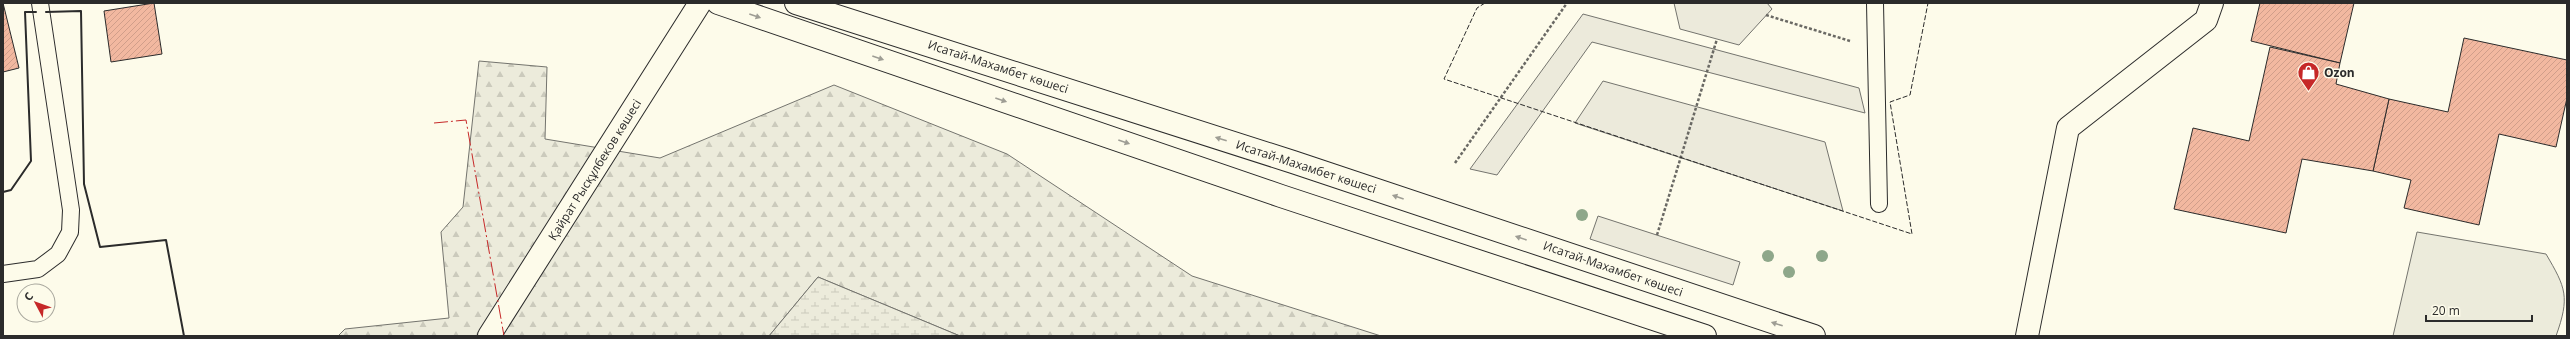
<svg xmlns="http://www.w3.org/2000/svg" width="2570" height="339" viewBox="0 0 2570 339" font-family="'Open Sans',sans-serif">
	<style>
		.forest { fill: url(#forest-firs); stroke: #74746e }
		.wetland { fill: url(#wetland-marsh); stroke: #74746e }
		.park { fill: #ecebdb; stroke: #74746e }
		.parking { fill: #eceadb; stroke: #74746e }
		.building { fill: url(#building-hatch); stroke: #2b2b2b }
		.lines { fill: none; stroke-linecap: round; stroke-linejoin: round }
		.service-casing { stroke: #2b2b2b; stroke-width: 18 }
		.minor-casing { stroke: #2b2b2b; stroke-width: 24 }
		.primary-casing { stroke: #2b2b2b; stroke-width: 24 }
		.path { stroke: #6a6964; stroke-width: 2.5; stroke-dasharray: 3 2; stroke-linecap: butt }
		.service { stroke: #fdfbea; stroke-width: 16 }
		.minor { stroke: #fdfbea; stroke-width: 22 }
		.primary { stroke: #fdfbea; stroke-width: 22 }
		.fence { stroke: #2b2b2b; stroke-width: 1; stroke-dasharray: 5 2; stroke-linecap: butt }
		.wall { stroke: #2b2b2b; stroke-width: 2 }
		.power { stroke: #c62828; stroke-width: 1; stroke-dasharray: 14 3 2 3; stroke-linecap: butt }
		.tree { fill: #8ea78a }
		.oneway { fill: #9e9d94 }
		.labels { text-anchor: middle; stroke-width: 3; stroke-linejoin: round; paint-order: stroke }
		.street-label { font-size: 12px; fill: #2b2b2b; stroke: #fdfbea }
		.poi-label { font-size: 12px; font-weight: bold; fill: #2b2b2b; stroke: #fdfbea; text-anchor: start }
	</style>
	<defs>
		<pattern id="forest-firs" width="22" height="20" patternUnits="userSpaceOnUse"><rect width="22" height="20" fill="#ecebdb"/><path d="M5 1l3.5 6h-7zM16 11l3.5 6h-7z" fill="#cbcabc"/></pattern>
		<pattern id="wetland-marsh" width="20" height="14" patternUnits="userSpaceOnUse"><rect width="20" height="14" fill="#ecebdb"/><path d="M1 5h8M5 5V1M11 12h8M15 12V8" fill="none" stroke="#cbcabc"/></pattern>
		<pattern id="building-hatch" width="6" height="6" patternUnits="userSpaceOnUse"><rect width="6" height="6" fill="#f2b8a0"/><path d="M-1 1l2-2M0 6l6-6M5 7l2-2" fill="none" stroke="#d09e8a"/></pattern>
	</defs>
	<rect width="100%" height="100%" fill="#fdfbea"/>
	<polygon class="forest" points="479,61 547,67 545,139 660,158 834,85 1007,154 1192,276 1381,336 960,336 818,277 769,336 338,336 345,329 449,318 441,232 463,207"/>
	<polygon class="wetland" points="818,277 960,336 769,336"/>
	<path class="park" d="M 2417,232 L 2546,254 C 2566,288 2570,297 2556,336 L 2393,336 Z"/>
	<g class="parking">
		<polygon points="1674,3 1767,3 1772,9 1739,45 1680,29"/>
		<polygon points="1583,14 1859,88 1865,113 1592,42 1497,175 1470,169"/>
		<polygon points="1603,81 1825,142 1843,211 1575,123"/>
		<polygon points="1598,216 1740,262 1733,285 1590,239"/>
	</g>
	<g class="building">
		<polygon points="3,3 19,68 3,72"/>
		<polygon points="154,3 162,54 111,62 104,11"/>
		<polygon points="2260,3 2354,3 2340,63 2251,41"/>
		<polygon points="2464,38 2567,60 2567,98 2556,147 2499,134 2479,225 2404,208 2411,180 2373,171 2389,99 2448,112"/>
		<polygon points="2270,47 2340,63 2336,84 2389,99 2373,171 2302,159 2286,233 2174,209 2193,128 2249,141"/>
	</g>
	<g class="lines">
		<defs>
			<g id="service">
				<polyline points="1875,3 1879,204"/>
				<polyline points="3,274 38,269 58,254 70,232 71,210 40,3"/>
			</g>
			<g id="minor">
				<polyline points="489,336 700,3"/>
				<polyline points="2027,336 2068,128 2206,20 2212,3"/>
			</g>
			<g id="primary">
				<polyline points="718,3 1281,196 1705,336"/>
				<polyline points="796,3 1293,162 1814,336"/>
			</g>
		</defs>
		<use href="#service" class="service-casing"/>
		<use href="#minor" class="minor-casing"/>
		<use href="#primary" class="primary-casing"/>
		<g class="path">
			<polyline points="1766,15 1850,41"/>
			<polyline points="1455,163 1567,3"/>
			<polyline points="1657,235 1717,39"/>
		</g>
		<use href="#service" class="service"/>
		<use href="#minor" class="minor"/>
		<use href="#primary" class="primary"/>
		<polyline class="fence" points="1485,3 1477,8 1444,79 1912,234 1890,102 1910,95 1928,3"/>
		<g class="wall">
			<polyline points="46,12 81,11 84,184 100,247 166,240 184,336"/>
			<polyline points="3,192 11,190 31,161 25,12 36,12"/>
		</g>
		<polyline class="power" points="434,123 466,120 504,336"/>
	</g>
	<g class="tree">
		<circle cx="1582" cy="215" r="6"/>
		<circle cx="1768" cy="256" r="6"/>
		<circle cx="1822" cy="256" r="6"/>
		<circle cx="1789" cy="272" r="6"/>
	</g>
	<defs><path id="oneway-solid" d="M-6-.8H1V-3.2L6.5 0L1 3.2V.8H-6Z"/></defs>
	<g class="oneway">
		<use href="#oneway-solid" transform="translate(755 16) rotate(19)"/>
		<use href="#oneway-solid" transform="translate(878 58) rotate(19)"/>
		<use href="#oneway-solid" transform="translate(1001 100) rotate(19)"/>
		<use href="#oneway-solid" transform="translate(1221 139) rotate(-162)"/>
		<use href="#oneway-solid" transform="translate(1124 142) rotate(19)"/>
		<use href="#oneway-solid" transform="translate(1398 197) rotate(-161)"/>
		<use href="#oneway-solid" transform="translate(1521 238) rotate(-161)"/>
		<use href="#oneway-solid" transform="translate(1777 324) rotate(-162)"/>
	</g>
	<defs>
		<symbol id="shop-pin" viewBox="-11 -11 22 30"><path d="M0 17L-7.5 6A9.5 9.5 0 1 1 7.5 6Z" fill="#c62828" stroke="#fdfbea"/><path d="M-5-2.5h2.3a2.7 3.5 0 0 1 5.4 0H5L5.5 6h-11ZM-1.5-2.5h3a1.5 2.3 0 0 0-3 0Z" fill="#fff"/></symbol>
	</defs>
	<g fill-rule="evenodd">
		<use href="#shop-pin" x="2296" y="60" width="25" height="34"/>
	</g>
	<g class="labels">
		<g class="street-label">
			<text transform="translate(998 67) rotate(18)" y="4">Исатай-Махамбет көшесі</text>
			<text transform="translate(1306 167) rotate(18)" y="4">Исатай-Махамбет көшесі</text>
			<text transform="translate(595 170) rotate(-58)" y="4">Қайрат Рысқұлбеков көшесі</text>
			<text transform="translate(1613 269) rotate(19)" y="4">Исатай-Махамбет көшесі</text>
		</g>
		<g class="poi-label">
			<text x="2324" y="77">Ozon</text>
		</g>
	</g>
	<rect width="2570" height="339" fill="none" stroke="#2b2b2b" stroke-width="8"/>
	<g transform="translate(36 303) rotate(311)"><circle r="19" fill="#fdfbea" stroke="#a9a89e"/>
	<path d="M0-3L7 15L0 10L-7 15Z" fill="#c62828"/>
	<text y="-6" font-size="11" font-weight="bold" text-anchor="middle" fill="#2b2b2b">С</text>
	</g>
	<path d="M2426 315v6h106v-6" fill="none" stroke="#2b2b2b" stroke-width="2"/>
	<text x="2432" y="315" font-size="12" fill="#2b2b2b" stroke="#fdfbea" stroke-width="3" paint-order="stroke">20 m</text>
</svg>
